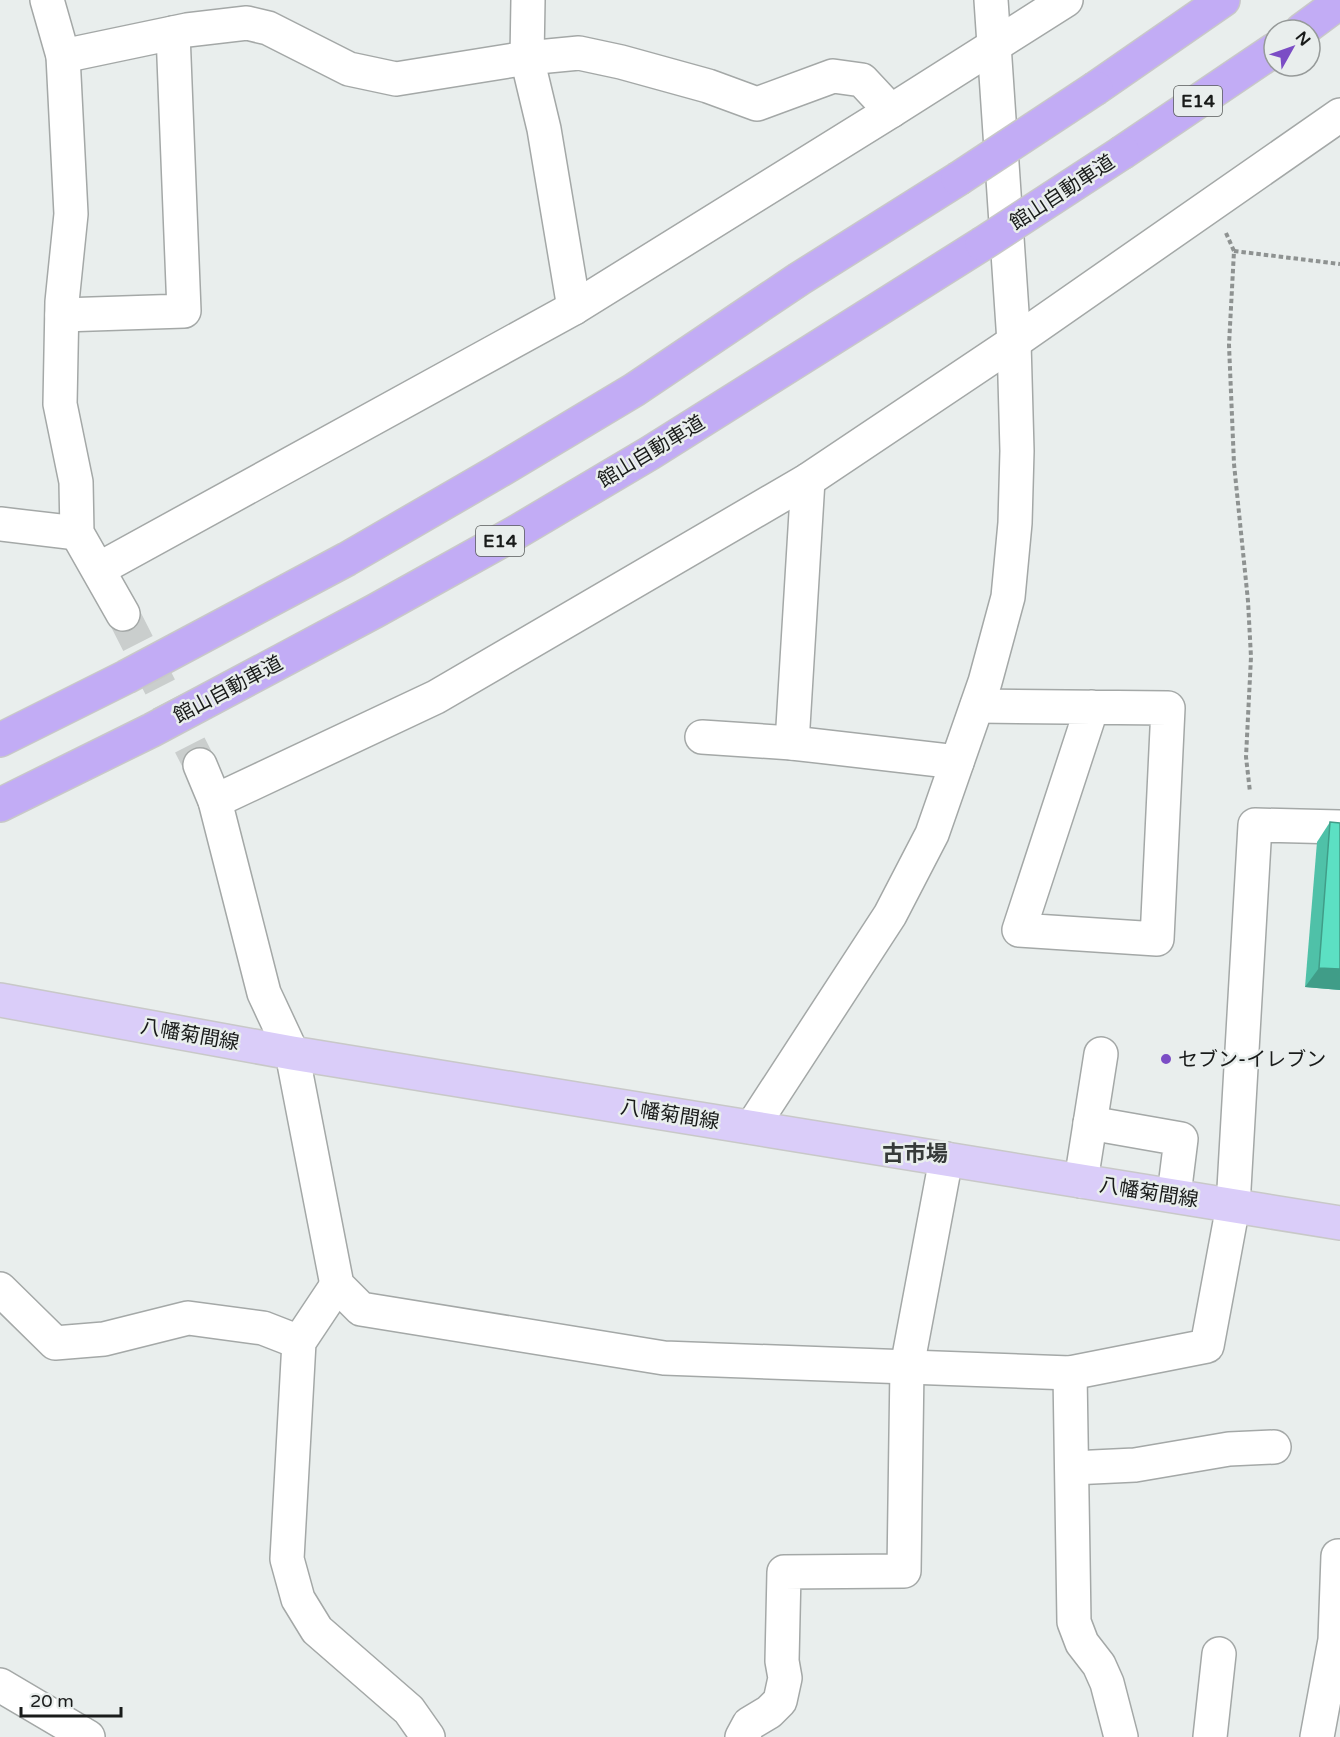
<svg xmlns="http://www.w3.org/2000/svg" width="1340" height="1737" viewBox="0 0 1340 1737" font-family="'Varela Round','Noto Sans JP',sans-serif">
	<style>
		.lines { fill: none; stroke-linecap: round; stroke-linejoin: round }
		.minor-tunnel { stroke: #cacecd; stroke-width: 33; stroke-dasharray: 33 16; stroke-linecap: butt }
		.minor-casing { stroke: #a4a8a7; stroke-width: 36 }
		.major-casing { stroke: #c8c8c8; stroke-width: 36 }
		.highway-casing { stroke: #c8c8c8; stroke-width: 36 }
		.path { stroke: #8e9291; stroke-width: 4; stroke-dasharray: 4.5 3; stroke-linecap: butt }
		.minor { stroke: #fff; stroke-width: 33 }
		.major { stroke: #dacdf9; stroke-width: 33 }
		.highway { stroke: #c2acf5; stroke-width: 33 }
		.highway-bridge-casing { stroke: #c8c8c8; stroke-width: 36; stroke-linecap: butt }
		.highway-bridge { stroke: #c2acf5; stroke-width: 33 }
		.wall { fill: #4fc1a8 }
		.shaded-wall { fill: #409d88 }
		.building { fill: #5ce0c3; stroke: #409d88; stroke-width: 1.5 }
		.poi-dot { fill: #7b4dc5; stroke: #e9eeed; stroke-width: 2 }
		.labels { text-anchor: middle; stroke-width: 5; stroke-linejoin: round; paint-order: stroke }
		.shield { fill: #e9eeed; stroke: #575a59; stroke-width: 1.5 }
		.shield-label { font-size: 18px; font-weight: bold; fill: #191b1a }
		.street-label { font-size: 20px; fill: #191b1a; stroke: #e9eeed }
		.poi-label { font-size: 20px; fill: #191b1a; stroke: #e9eeed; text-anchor: start }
		.quarter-label { font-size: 22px; font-weight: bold; fill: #363a39; stroke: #e9eeed }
	</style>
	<rect width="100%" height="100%" fill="#e9eeed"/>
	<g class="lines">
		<polyline class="minor-tunnel" points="123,614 200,765"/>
		<defs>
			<g id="minor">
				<polyline points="47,0 63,56 71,214 62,302 60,404 76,482 77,533 123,614"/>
				<polyline points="528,0 527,58 544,129 574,308"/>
				<polyline points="63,56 187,30 247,23 268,28 349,69 396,79 527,58 579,53 621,62 708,86 757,104 833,76 862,80 891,111"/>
				<polyline points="62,315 184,311 173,33"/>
				<polyline points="0,524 77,533"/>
				<polyline points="99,569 574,308 891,111 1066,0"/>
				<polyline points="977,706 1168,708 1157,939 1019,930 1092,707"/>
				<polyline points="702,737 792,743 957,762"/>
				<polyline points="792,743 808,480"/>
				<polyline points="200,765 215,801 264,993 292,1053 337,1285 361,1309 664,1358 1070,1373 1207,1346 1233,1206 1255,825 1340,827"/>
				<polyline points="215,801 436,697 808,480 1014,342 1340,115"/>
				<polyline points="1090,1123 1181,1139 1174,1195"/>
				<polyline points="752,1127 890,915 932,834 985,682 1008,597 1015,523 1017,451 1014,342 991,0"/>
				<polyline points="1081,1181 1101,1054"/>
				<polyline points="337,1285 299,1342 287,1559 298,1599 317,1630 409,1710 428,1737"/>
				<polyline points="0,1289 55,1343 104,1339 188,1318 263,1328 299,1342"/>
				<polyline points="1070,1373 1074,1622 1082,1643 1099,1665 1107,1683 1121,1737"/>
				<polyline points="1072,1468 1135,1465 1229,1449 1274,1447"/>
				<polyline points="0,1685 88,1737"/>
				<polyline points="742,1737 749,1724 769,1712 780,1701 785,1678 782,1661 784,1572 904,1571 907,1367 946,1159"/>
				<polyline points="1210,1737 1219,1654"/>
				<polyline points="1317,1737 1335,1640 1338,1556"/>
			</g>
			<polyline id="major" points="0,1000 292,1053 1340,1223"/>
			<g id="highway">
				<polyline points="1302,30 1340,2"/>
				<polyline points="1096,88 1223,0"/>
				<polyline points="1123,152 1274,50"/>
				<polyline points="0,740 126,677 347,559 497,472 634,390 799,279 958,179"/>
				<polyline points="0,805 152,730 375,611 515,533 650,453 982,244"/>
			</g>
		</defs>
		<use href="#minor" class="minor-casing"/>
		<use href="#major" class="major-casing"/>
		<use href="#highway" class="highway-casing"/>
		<g class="path">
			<polyline points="1226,233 1234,251 1229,345 1234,464 1248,601 1251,657 1246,757 1250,792"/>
			<polyline points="1234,251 1340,264"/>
		</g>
		<use href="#minor" class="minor"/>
		<use href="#major" class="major"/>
		<use href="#highway" class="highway"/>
		<defs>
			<g id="highway-bridge">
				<polyline points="958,179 1096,88"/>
				<polyline points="982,244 1123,152"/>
			</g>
		</defs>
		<use href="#highway-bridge" class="highway-bridge-casing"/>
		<use href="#highway-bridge" class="highway-bridge"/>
	</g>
	<polygon class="wall" points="1330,822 1340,823 1340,990 1305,987 1317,842"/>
	<polygon class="shaded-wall" points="1319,968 1340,969 1340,990 1305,987"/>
	<polygon class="building" points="1330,822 1340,823 1340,969 1319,968"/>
	<circle class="poi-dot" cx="1166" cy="1059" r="6"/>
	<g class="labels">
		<g class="shield">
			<rect x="1174" y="86" width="48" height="30" rx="4.5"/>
			<rect x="476" y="526" width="48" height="30" rx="4.5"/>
		</g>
		<g class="shield-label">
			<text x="1198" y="107">E14</text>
			<text x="500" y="547">E14</text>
		</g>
		<g class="street-label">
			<text transform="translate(1062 192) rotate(-33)" y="7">館山自動車道</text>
			<text transform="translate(651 451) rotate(-31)" y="7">館山自動車道</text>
			<text transform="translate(228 689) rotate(-28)" y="7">館山自動車道</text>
			<text transform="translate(190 1034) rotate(10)" y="7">八幡菊間線</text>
			<text transform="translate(670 1114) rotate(9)" y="7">八幡菊間線</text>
			<text transform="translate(1149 1192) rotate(9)" y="7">八幡菊間線</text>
		</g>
		<g class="poi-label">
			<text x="1178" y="1066">セブン-イレブン</text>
		</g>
		<g class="quarter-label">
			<text x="915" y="1161">古市場</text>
		</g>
	</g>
	<g transform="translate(1292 48) rotate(50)"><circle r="28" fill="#e9eeed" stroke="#969a99" stroke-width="1.5"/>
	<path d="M0-4.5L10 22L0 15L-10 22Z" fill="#7b4dc5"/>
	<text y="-9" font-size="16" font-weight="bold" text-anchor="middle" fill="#191b1a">N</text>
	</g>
	<path d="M21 1707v9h100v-9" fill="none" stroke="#191b1a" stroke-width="3"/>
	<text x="30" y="1707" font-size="18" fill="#191b1a" stroke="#e9eeed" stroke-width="4.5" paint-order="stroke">20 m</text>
</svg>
